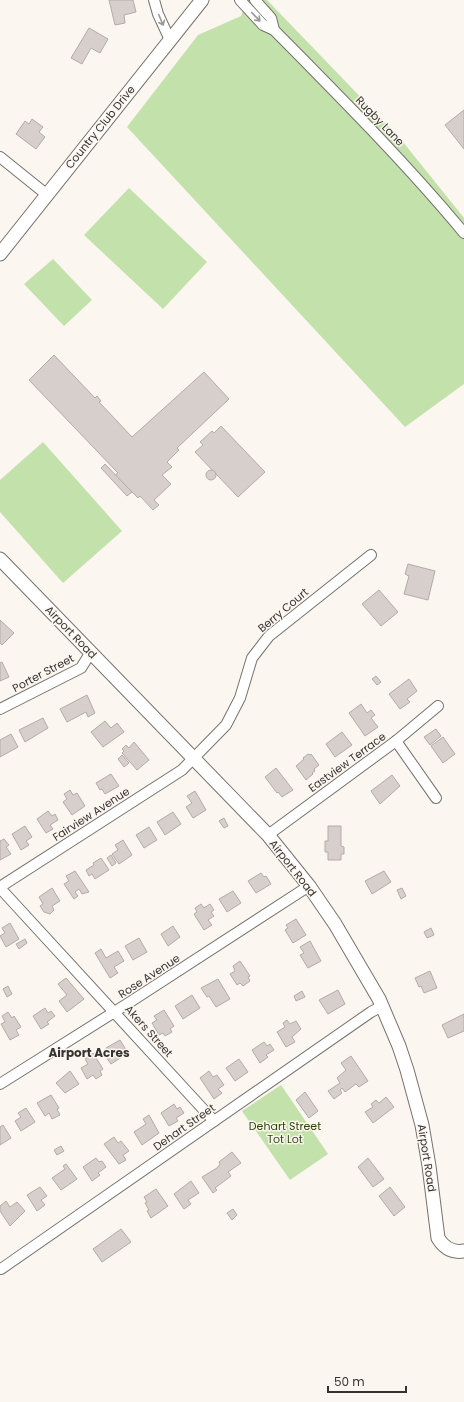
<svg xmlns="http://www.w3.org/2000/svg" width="464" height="1402" viewBox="0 0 464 1402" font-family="Poppins,sans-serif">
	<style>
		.green { fill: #c3e1aa }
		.building { fill: #d7cfcc; stroke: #b3aba8 }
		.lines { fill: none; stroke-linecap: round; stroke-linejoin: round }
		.minor-casing { stroke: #77726d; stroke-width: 12 }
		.tertiary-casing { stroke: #77726d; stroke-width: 15 }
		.minor { stroke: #fff; stroke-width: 10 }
		.tertiary { stroke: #fff; stroke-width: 13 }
		.oneway { stroke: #9a9998 }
		.labels { text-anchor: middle; stroke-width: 3; stroke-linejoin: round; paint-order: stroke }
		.street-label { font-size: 11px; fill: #353331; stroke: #fbf6ef }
		.park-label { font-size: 11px; fill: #2c450f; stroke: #fbf6ef }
		.neighbourhood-label { font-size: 12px; font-weight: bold; fill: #353331; stroke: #fbf6ef }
	</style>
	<rect width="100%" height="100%" fill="#fbf6ef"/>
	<g class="green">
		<polygon points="247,0 267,0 399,137 464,218 464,384 405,427 127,127 198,35 241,16"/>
		<polygon points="129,188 207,262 163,309 84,235"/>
		<polygon points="53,259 92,300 64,326 24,284"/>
		<polygon points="43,442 122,531 63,583 0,512 0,480"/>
		<polygon points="281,1085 328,1154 290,1180 242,1111"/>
	</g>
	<g class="building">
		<polygon points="109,0 133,0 136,12 124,15 125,23 115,25"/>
		<polygon points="89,28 108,39 100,53 91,48 82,64 71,58"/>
		<polygon points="464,110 464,149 445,125"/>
		<polygon points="32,119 43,127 39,132 45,137 36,149 16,134 25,121 29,124"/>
		<polygon points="54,355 95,398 97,396 101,401 99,402 132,437 204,372 229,399 177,448 179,450 167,462 172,467 162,475 171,484 154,500 159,505 153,510 140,496 138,498 115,475 118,473 29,380"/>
		<polygon points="221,426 265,472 238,497 195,452 203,445 200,442 212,431 214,433"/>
		<polygon points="105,464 132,492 127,496 101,468"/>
		<circle cx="211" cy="475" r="5"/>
		<polygon points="408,564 435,571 428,600 404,594 409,576 405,574"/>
		<polygon points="379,590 398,612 381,626 362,604"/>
		<polygon points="0,620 14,633 2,645 0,643"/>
		<polygon points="2,662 9,677 0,681 0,663"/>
		<polygon points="376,676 381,682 377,685 372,679"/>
		<polygon points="409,679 417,691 407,699 410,702 400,709 389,694"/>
		<polygon points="87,695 95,713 88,717 86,712 67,722 60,709"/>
		<polygon points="361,704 367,713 371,710 375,715 371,718 378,727 365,736 349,713"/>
		<polygon points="43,718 48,728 25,742 19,730"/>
		<polygon points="105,721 111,728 117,723 124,732 103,747 91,732"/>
		<polygon points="436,729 441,736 430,745 424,737"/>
		<polygon points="342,732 352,745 335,757 326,744"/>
		<polygon points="11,734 18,747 0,757 0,740"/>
		<polygon points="443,737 455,754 443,763 431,746"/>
		<polygon points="134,742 149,760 137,770 122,753 124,751 122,749 126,745 129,748"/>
		<polygon points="308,754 310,755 311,754 319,765 314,769 315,771 312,773 313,774 306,780 296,766 304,759 303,758"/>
		<polygon points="122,755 129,763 124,767 118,759"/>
		<polygon points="276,768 293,790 282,797 278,792 277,793 265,777"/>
		<polygon points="111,774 119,786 105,794 102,789 100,790 96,783"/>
		<polygon points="392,775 400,786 380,804 371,791"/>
		<polygon points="70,790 73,795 77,793 85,806 72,815 63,802 67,799 64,794"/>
		<polygon points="195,791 206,810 193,818 186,807 192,803 187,796"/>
		<polygon points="48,811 52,816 55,814 58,820 50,825 53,829 46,833 37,819"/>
		<polygon points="173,812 181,824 165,835 157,822"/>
		<polygon points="224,818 228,826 224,828 219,821"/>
		<polygon points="25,826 32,837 26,841 29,845 21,850 12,834"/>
		<polygon points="328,826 341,826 341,846 344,847 344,854 341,854 341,860 328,860 328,852 325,852 325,841 328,841"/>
		<polygon points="149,827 157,840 144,848 136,835"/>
		<polygon points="4,839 9,845 6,847 11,854 0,860 0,841"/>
		<polygon points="123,840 132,855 119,864 112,854 118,850 115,845"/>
		<polygon points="111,855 116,863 112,866 107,858"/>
		<polygon points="101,858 109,870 95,879 92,874 89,876 86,870 94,865 93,863"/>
		<polygon points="75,871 89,892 82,894 79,889 75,892 78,896 74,899 64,884 69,881 66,876"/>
		<polygon points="384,871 391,882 372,894 365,881"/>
		<polygon points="261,873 264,877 266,876 271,884 256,893 248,881"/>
		<polygon points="52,888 60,901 52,906 54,910 50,914 44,912 40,906 43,904 39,897"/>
		<polygon points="402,888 406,896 401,899 397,890"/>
		<polygon points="233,891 241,903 227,912 219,899"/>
		<polygon points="201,904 204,908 210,904 214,910 211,912 214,916 208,920 212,925 204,930 194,914 197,912 195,908"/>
		<polygon points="296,919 306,935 293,943 285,930 288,928 286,925"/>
		<polygon points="10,923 19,939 6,947 0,936 5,933 2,928"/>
		<polygon points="173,926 180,937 168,946 161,934"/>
		<polygon points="431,928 434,935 427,938 424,932"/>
		<polygon points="139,938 147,952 133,960 125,946"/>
		<polygon points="25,939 27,943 19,949 16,944"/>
		<polygon points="310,941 321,961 308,968 300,955 304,953 300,947"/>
		<polygon points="101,949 106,958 118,951 124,961 114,967 118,973 110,978 95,953"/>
		<polygon points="240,961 250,976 248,977 250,981 243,986 240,983 237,985 230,974 235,971 233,966"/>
		<polygon points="430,971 437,988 424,993 421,986 419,987 415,978"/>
		<polygon points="66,978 84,999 67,1012 59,1001 67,995 58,984"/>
		<polygon points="218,979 230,999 216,1007 209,996 207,997 201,988"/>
		<polygon points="8,986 12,994 7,997 3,989"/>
		<polygon points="338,990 345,1004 328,1014 319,1000"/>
		<polygon points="302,991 305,997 296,1001 294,996"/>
		<polygon points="192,995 200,1008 183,1019 175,1006"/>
		<polygon points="45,1008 48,1013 51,1011 55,1016 47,1022 49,1024 41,1029 33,1016"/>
		<polygon points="164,1010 174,1026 170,1029 172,1032 165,1036 163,1033 159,1035 152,1023 157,1020 154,1016"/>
		<polygon points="8,1012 12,1018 14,1016 21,1027 16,1030 19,1035 10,1040 1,1024 5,1022 2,1016"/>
		<polygon points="464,1014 464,1031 448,1038 442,1025"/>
		<polygon points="287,1020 290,1024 296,1021 301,1029 292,1037 295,1042 286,1047 277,1032 285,1027 283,1023"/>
		<polygon points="120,1040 128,1053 111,1064 104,1054 108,1051 106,1048"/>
		<polygon points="264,1042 267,1046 270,1044 274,1050 266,1055 268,1057 260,1063 252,1050"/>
		<polygon points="93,1053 103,1069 100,1071 102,1075 96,1079 93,1075 87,1079 81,1068 88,1064 85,1059"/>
		<polygon points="351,1056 368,1081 359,1087 356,1084 345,1092 342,1088 340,1090 342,1093 334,1099 328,1091 340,1083 337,1078 346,1070 341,1063"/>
		<polygon points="239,1059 248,1072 235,1081 226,1068"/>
		<polygon points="70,1071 79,1084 65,1093 56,1083"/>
		<polygon points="209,1071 213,1077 217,1075 224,1085 218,1089 222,1093 214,1099 200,1078"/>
		<polygon points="305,1092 318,1111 309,1118 296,1100"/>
		<polygon points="51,1095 59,1108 57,1109 60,1115 52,1119 49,1113 45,1116 37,1103"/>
		<polygon points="386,1097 394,1107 373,1123 365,1112 373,1107 371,1104 376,1100 379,1103"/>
		<polygon points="174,1104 177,1109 180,1107 184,1113 176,1118 178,1121 169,1126 161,1113"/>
		<polygon points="26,1108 35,1122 21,1131 15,1121 21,1117 18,1113"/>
		<polygon points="149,1115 159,1133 142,1145 134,1132 146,1124 143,1119"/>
		<polygon points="3,1125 11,1138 0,1145 0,1127"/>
		<polygon points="114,1137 118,1143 121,1141 129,1151 123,1155 126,1160 119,1164 104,1144"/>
		<polygon points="61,1146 64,1151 57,1155 54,1150"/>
		<polygon points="232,1152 241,1163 228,1172 231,1176 215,1188 217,1190 213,1193 202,1177 217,1168 220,1164 219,1162"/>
		<polygon points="96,1158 99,1162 102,1161 106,1167 98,1173 100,1175 92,1181 83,1167"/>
		<polygon points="368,1158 384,1179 373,1187 358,1167"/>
		<polygon points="66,1164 77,1179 61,1190 52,1178 65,1169 63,1166"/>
		<polygon points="191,1181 199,1193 188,1200 191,1204 184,1209 174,1194"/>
		<polygon points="40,1187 47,1196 41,1200 45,1205 37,1211 27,1195"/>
		<polygon points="390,1187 405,1207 394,1216 379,1196"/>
		<polygon points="156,1189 168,1206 151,1218 147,1211 149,1210 145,1203 147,1202 144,1197"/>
		<polygon points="6,1201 10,1207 17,1202 25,1211 10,1226 0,1211 0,1206"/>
		<polygon points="233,1209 237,1215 232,1220 227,1213"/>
		<polygon points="121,1229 131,1242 102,1262 93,1249"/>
	</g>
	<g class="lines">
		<defs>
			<g id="minor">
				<polyline points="154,0 158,14 170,40"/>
				<path d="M 240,0 L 263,25 L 274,30 C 339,96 405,162 464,233"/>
				<polyline points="255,0 271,18 274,30"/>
				<polyline points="0,157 46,194"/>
				<polyline points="0,709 81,668 91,652"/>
				<polyline points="396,741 436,798"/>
				<polyline points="268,835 396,741 438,706"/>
				<polyline points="0,887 182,770 226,725 240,698 252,658 269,636 371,555"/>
				<polyline points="0,888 214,1121"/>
				<polyline points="0,1084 127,1004 309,886"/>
				<polyline points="1,1269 371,1012 382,1006"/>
			</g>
			<g id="tertiary">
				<polyline points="0,254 202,0"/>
				<path d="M 0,559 L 268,835 L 309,886 L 335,924 L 379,999 L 399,1046 L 407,1070 L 422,1125 L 429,1166 L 438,1238 C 444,1248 452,1253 464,1251"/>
			</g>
		</defs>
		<use href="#minor" class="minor-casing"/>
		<use href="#tertiary" class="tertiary-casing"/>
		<use href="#minor" class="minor"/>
		<use href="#tertiary" class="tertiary"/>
	</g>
	<defs><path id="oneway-shaft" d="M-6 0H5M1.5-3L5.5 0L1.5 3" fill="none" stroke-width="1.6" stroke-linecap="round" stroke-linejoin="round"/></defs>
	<g class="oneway">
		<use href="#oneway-shaft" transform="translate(256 17) rotate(46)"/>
		<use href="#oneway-shaft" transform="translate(161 20) rotate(67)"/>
	</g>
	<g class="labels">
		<g class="street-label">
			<text transform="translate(380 121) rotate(46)" y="4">Rugby Lane</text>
			<text transform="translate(100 127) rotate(-51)" y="4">Country Club Drive</text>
			<text transform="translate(283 610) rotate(-40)" y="4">Berry Court</text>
			<text transform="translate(71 632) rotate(46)" y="4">Airport Road</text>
			<text transform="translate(43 673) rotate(-28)" y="4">Porter Street</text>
			<text transform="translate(347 762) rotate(-36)" y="4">Eastview Terrace</text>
			<text transform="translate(91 814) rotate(-33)" y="4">Fairview Avenue</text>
			<text transform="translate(293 868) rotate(52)" y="4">Airport Road</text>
			<text transform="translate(149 976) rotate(-33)" y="4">Rose Avenue</text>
			<text transform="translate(149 1031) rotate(48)" y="4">Akers Street</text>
			<text transform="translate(184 1127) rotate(-35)" y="4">Dehart Street</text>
			<text transform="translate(427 1158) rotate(81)" y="4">Airport Road</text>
		</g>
		<g class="park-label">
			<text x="285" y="1130">Dehart Street<tspan x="285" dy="13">Tot Lot</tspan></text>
		</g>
		<g class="neighbourhood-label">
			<text x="89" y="1057">Airport Acres</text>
		</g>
	</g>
	<path d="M328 1386v6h78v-6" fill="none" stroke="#353331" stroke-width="2"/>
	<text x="334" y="1386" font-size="12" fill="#353331" stroke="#fbf6ef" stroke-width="3" paint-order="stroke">50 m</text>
</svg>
